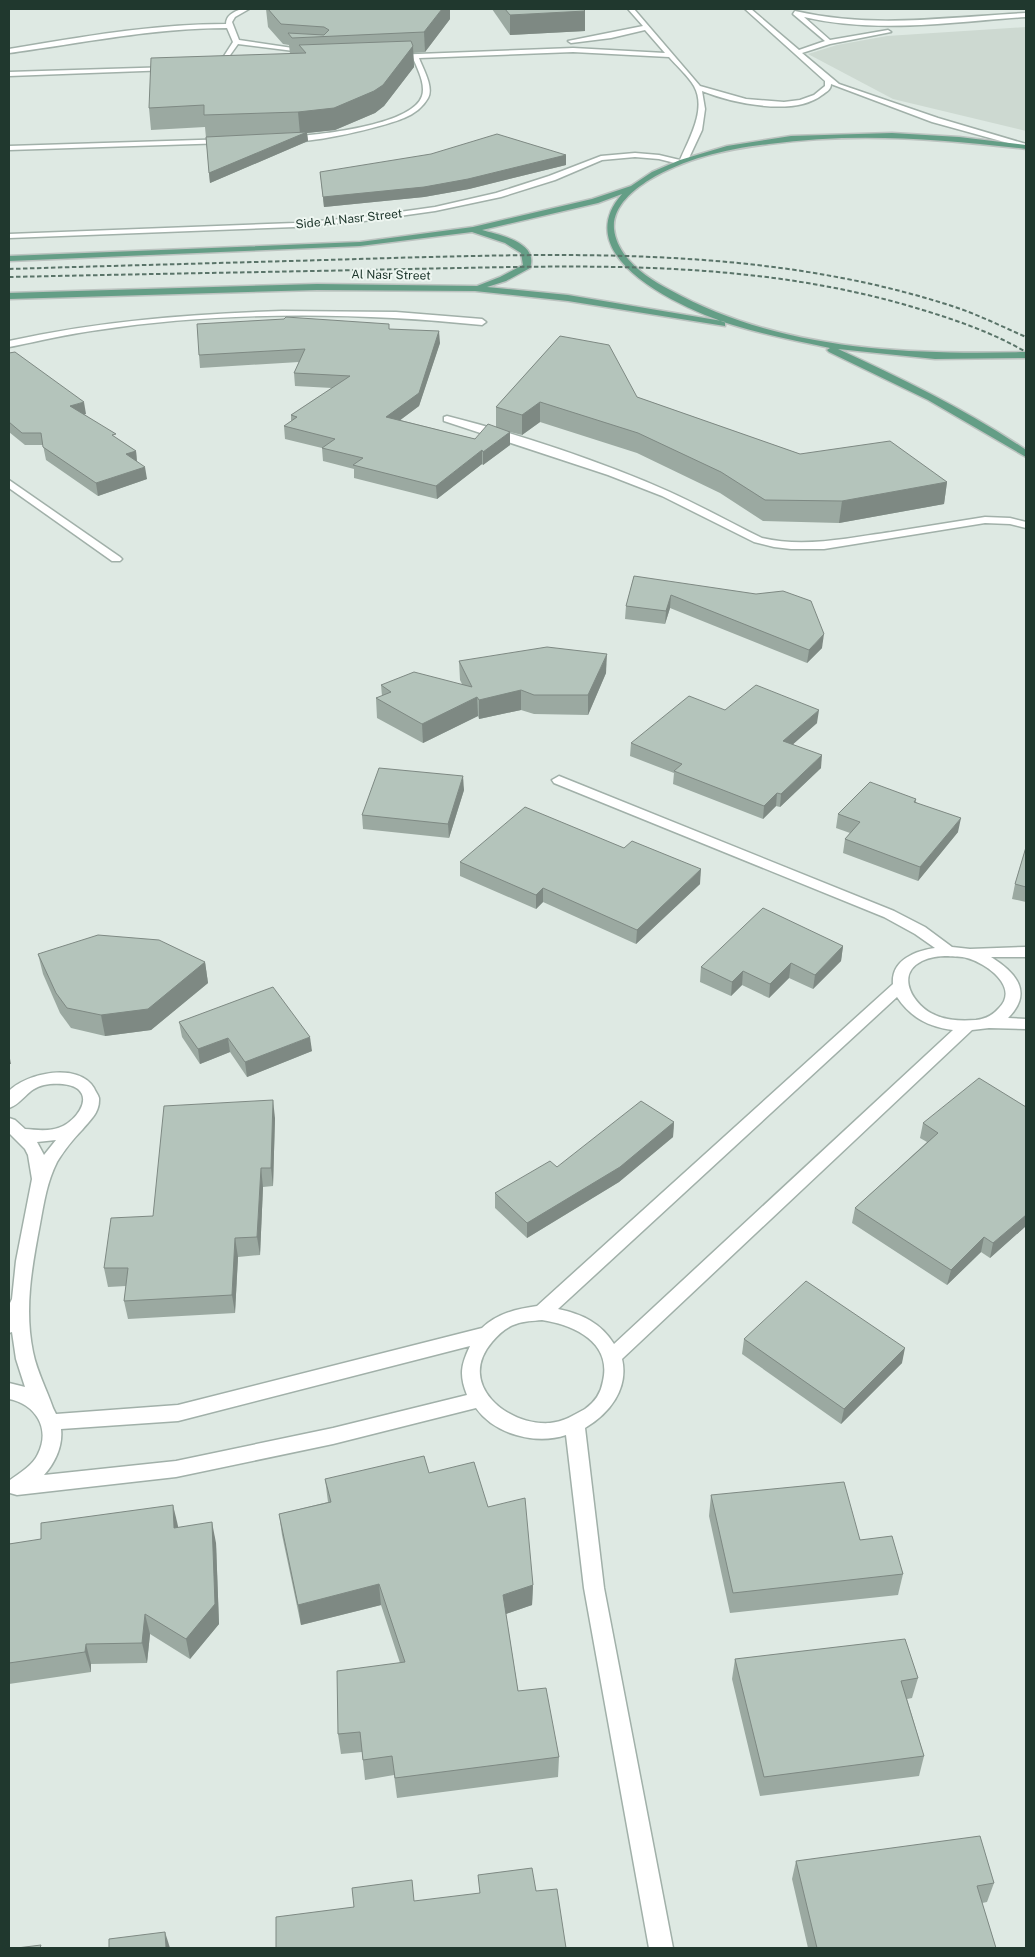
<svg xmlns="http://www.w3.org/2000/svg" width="1035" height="1957" viewBox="0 0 1035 1957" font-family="'Public Sans',sans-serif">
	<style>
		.built { fill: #cdd9d1 }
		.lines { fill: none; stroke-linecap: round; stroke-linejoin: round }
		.minor-casing { stroke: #a1b0a9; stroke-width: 3 }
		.major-casing { stroke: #bcc3c0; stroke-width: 3 }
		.minor { fill: #fff; fill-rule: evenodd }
		.major { fill: #649e86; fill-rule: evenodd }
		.rail { stroke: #5a7469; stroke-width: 2; stroke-dasharray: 4.5 2.5; stroke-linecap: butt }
		.wall { fill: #9ba9a1 }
		.shaded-wall { fill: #7e8983 }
		.building { fill: #b4c4bb; stroke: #7e8983 }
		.labels { text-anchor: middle; stroke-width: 4; stroke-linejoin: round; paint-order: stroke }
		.far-street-label { font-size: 12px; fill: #20382e; stroke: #eef6f1 }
	</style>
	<rect width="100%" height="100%" fill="#dee9e3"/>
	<polygon class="built" points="1026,27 1026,131 893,99 808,54 837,45 887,36"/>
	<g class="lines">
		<defs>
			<g id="minor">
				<path d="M 241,9 L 249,9 L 235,17 L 232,22 L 239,40 L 313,51 L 310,53 L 238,44 L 228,58 L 210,68 L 208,67 L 208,65 L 224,56 L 233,42 L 227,28 C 153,28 82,43 9,53 L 9,49 C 81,37 153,24 226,24 C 226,15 234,12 241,9 Z"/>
				<path d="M 628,9 L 634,9 L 700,86 L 746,99 L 784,102 L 800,100 L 814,95 L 825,86 L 825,81 L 745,9 L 751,9 L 799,50 L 825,41 L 793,14 L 795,11 C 874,29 947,17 1026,13 L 1026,17 C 952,22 877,34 804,17 L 830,40 L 888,30 L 891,32 L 830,44 L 802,53 L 839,84 L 938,118 L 1026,144 L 1026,148 L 932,122 L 831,84 C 831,90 826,92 822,95 C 794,117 732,103 702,91 L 705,109 L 702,130 L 688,160 L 679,164 L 659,159 L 635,157 L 602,160 L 555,180 L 501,197 L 435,211 L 364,221 L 295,227 L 9,238 L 9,234 L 295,223 L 364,217 L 435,207 L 496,193 L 549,176 L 601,156 L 635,153 L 659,155 L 680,160 C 689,139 707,109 694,86 C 688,76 677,66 669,57 L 573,52 L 419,58 C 423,69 434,87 428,98 C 423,107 414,114 404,118 C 387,126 298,148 284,139 L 288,137 C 316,135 412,126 422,96 C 426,84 417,68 413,58 L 390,58 L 390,56 L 392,55 L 573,48 L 665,53 L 645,30 L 611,38 L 571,43 L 568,41 L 643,26 Z"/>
				<polygon points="172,67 173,68 170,70 9,76 9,72"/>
				<polygon points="230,139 231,141 227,143 9,150 9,146"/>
				<path d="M 282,311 L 396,312 L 482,319 L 486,322 L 482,325 C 359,312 221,311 98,330 C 68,334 39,341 9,347 L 9,341 C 99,321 190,314 282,311 Z"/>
				<path d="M 447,416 C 519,434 602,462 670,492 C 701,506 731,523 762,538 C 805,548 847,538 891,532 C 922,527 954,522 985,517 L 1010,518 L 1026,522 L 1026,528 L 1010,524 L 985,523 L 824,549 L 791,549 L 774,547 L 754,542 L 662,496 L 608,475 L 444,421 L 444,417 Z"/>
				<polygon points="9,480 120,557 122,559 120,561 112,561 9,488"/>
				<path d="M 559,776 L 894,911 L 925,927 L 952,947 L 970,949 L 1026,947 L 1026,957 L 991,957 C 1017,973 1033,993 1008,1018 L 1026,1019 L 1026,1029 L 989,1028 L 972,1030 L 622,1359 C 629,1389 609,1414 585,1428 L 604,1588 L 673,1948 L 649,1948 L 584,1588 L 566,1435 C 537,1445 495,1435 476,1408 L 333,1444 L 176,1477 L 17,1495 L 10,1493 L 10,1480 C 20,1473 33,1465 38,1454 C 51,1428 35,1404 9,1399 L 9,1383 L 25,1387 L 16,1359 L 12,1332 L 9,1333 L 9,1305 L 12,1299 L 16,1261 L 32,1179 L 28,1155 L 25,1149 L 9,1133 L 9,1118 L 15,1120 L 25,1129 C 37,1130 51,1132 63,1126 C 74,1121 92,1101 78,1089 C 70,1083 54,1083 44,1085 C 28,1088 22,1104 9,1108 L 9,1091 C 27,1073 78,1062 94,1088 C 95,1091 98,1094 99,1098 C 100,1113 90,1120 82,1130 C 74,1138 63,1152 57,1162 C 47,1182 44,1202 40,1224 C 32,1266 24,1309 33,1352 C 37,1372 47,1390 53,1408 L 56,1414 L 178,1405 L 482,1328 C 498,1313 517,1309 537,1306 L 893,984 C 891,960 915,951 935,948 L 915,934 L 884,917 L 554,783 L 552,780 ZM 948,956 C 954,957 961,956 967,958 C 986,963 1020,987 999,1008 C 993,1015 986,1019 976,1020 C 963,1021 948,1021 935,1015 C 914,1006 894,975 922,961 C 930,957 939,956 948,956 ZM 897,997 C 911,1018 929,1027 953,1030 L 614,1344 C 601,1323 582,1314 558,1309 ZM 56,1140 L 44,1155 L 37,1142 ZM 542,1320 C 574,1325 612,1342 603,1381 C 601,1393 595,1402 585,1409 C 574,1415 563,1422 550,1423 C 507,1426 456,1384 492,1342 C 498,1335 506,1327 516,1324 C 524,1321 533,1321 542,1320 ZM 470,1346 C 461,1365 459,1375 467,1395 L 333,1428 L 176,1461 L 44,1475 C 55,1463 63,1446 61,1429 L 178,1421 Z"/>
			</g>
			<path id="major" d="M 892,133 L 959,137 L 1026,145 L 1026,149 C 940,139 856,132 769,144 C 727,149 686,158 649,180 C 633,190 612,207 614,229 C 617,258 647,278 670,290 C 778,350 906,355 1026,352 L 1026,358 L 935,359 L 838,349 C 903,379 967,410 1026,450 L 1026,457 L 928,400 L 829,352 L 827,350 L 830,348 C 797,341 765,335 733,325 C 685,310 566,258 622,194 L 598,203 L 482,230 C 499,235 539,242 530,268 L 506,281 L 487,287 L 568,295 L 722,321 L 725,322 L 725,326 L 568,301 L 475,291 L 317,290 L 9,299 L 9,293 L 317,284 L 477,286 L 500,277 L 523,265 L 521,253 L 505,243 L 472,232 L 360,246 L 9,261 L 9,256 L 360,242 L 473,227 L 592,199 L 631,186 L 652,172 L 680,160 L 727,146 L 791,136 Z"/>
		</defs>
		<use href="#minor" class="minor-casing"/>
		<use href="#major" class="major-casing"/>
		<use href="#minor" class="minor"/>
		<use href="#major" class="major"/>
		<g class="rail">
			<path d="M 9,269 C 136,265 264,262 391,258 C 580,253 772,247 955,307 C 979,315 1003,327 1026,337"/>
			<path d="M 9,277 C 142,274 275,272 407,269 C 576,266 741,258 906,305 C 947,317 988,330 1026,352"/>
		</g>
	</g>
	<g class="wall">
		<polygon points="266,9 450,9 450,19 425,52 413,53 414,67 384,106 375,113 335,130 307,133 308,141 210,183 205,127 151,130 149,108 290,54 289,45 283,44 268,27"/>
		<polygon points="492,9 583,9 585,11 585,31 510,35"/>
		<polygon points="566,165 469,189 424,197 324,207 320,172"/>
		<polygon points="390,329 440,343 419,406 400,420 475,439 496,427 496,407 560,336 637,397 800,454 947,482 944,504 839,523 763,521 720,493 637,453 540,422 522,435 510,432 510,445 483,465 482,464 437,499 354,478 354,469 323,461 322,448 285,439 284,426 291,421 291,415 332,388 295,386 294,373 299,362 200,368 199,355"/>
		<polygon points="9,353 86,414 84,414 117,439 136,451 137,461 147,479 98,496 46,460 43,445 25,445 9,432"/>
		<polygon points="634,576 822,648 807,663 670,608 665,624 625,619 626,606"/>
		<polygon points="459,661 606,673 588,715 534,714 521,710 479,719 478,716 423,743 377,718 376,698 382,696 381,685 462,684 460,680"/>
		<polygon points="725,710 817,723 793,744 821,768 780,807 776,806 763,819 673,784 674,773 630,756 631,743"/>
		<polygon points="464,790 449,838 363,829 362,815"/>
		<polygon points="916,799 916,802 958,832 918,881 843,853 845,839 850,833 836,828 838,814"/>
		<polygon points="1026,847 1026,902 1012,899 1015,884"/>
		<polygon points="460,862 700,884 636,944 543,902 536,909 460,876"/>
		<polygon points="843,946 841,961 813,989 789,978 769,998 742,985 731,996 700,982 701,967"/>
		<polygon points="38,954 205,962 208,983 151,1030 105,1036 71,1028 60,1013 43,974"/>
		<polygon points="179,1022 312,1051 247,1077 230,1052 200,1064 182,1037"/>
		<polygon points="1026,1107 1026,1226 990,1258 981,1252 947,1285 852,1223 855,1208 927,1142 920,1138 923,1123"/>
		<polygon points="275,1118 273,1186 263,1187 260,1255 238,1257 235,1313 128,1319 124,1301 126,1286 108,1287 104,1268 153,1216"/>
		<polygon points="674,1122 673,1137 619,1182 527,1238 495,1208 495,1193"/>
		<polygon points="744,1339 902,1363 841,1424 742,1354"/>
		<polygon points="429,1473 488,1507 533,1585 532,1605 506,1614 518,1691 559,1757 558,1777 397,1798 394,1775 365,1780 362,1752 341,1754 338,1734 400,1663 381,1605 301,1625 282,1535 279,1514 328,1502 325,1479"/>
		<polygon points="711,1495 860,1540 903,1574 898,1595 730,1613 709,1516"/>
		<polygon points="178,1527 216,1543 219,1624 190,1659 150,1634 147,1663 91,1664 91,1672 9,1684 9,1544"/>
		<polygon points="735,1659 918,1678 912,1698 907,1699 924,1756 919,1776 760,1796 732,1679"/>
		<polygon points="796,1861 994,1883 987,1902 982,1903 996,1948 808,1948 792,1879"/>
	</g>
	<g class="shaded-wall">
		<polygon points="442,9 450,9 450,19 425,52 424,32"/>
		<polygon points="585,11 585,31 510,35 510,15"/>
		<polygon points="413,46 414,67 384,106 375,113 335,130 307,133 308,141 210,183 209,173 300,134 298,112"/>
		<polygon points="566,155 566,165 469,189 424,197 324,207 323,197"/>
		<polygon points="439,331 440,343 419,406 387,430 386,417"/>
		<polygon points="84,402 86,414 72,418 70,406"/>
		<polygon points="540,402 540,422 522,435 522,415"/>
		<polygon points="510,432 510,445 483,465 483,452"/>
		<polygon points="482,450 482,464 437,499 436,486"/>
		<polygon points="136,451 137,463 126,454"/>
		<polygon points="145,467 147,479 98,496 96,483"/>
		<polygon points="947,482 944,504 839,523 842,501"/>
		<polygon points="671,595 670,608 665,624 666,611"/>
		<polygon points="824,634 822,648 807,663 809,650"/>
		<polygon points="607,654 606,673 588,715 588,695"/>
		<polygon points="521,690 521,710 479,719 479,700"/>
		<polygon points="477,697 478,716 423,743 422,724"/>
		<polygon points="819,710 817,723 782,754 783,741"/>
		<polygon points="822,755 821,768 780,807 781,794"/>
		<polygon points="463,776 464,790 449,838 448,824"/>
		<polygon points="777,793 776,806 763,819 764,806"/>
		<polygon points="961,818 958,832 918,881 920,867"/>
		<polygon points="701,869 700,884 636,944 637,930"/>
		<polygon points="543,888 543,902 536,909 536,895"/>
		<polygon points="843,946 841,961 813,989 815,975"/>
		<polygon points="205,962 208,983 151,1030 105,1036 101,1015"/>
		<polygon points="791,963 789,978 769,998 770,984"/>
		<polygon points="743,971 742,985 731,996 732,982"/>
		<polygon points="310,1037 312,1051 247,1077 245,1062"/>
		<polygon points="228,1038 230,1052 200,1064 198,1049"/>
		<polygon points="9,1053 11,1064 9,1064"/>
		<polygon points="273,1100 275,1118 273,1186 271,1168"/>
		<polygon points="674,1122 673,1137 619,1182 527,1238 527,1223"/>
		<polygon points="261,1168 263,1187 260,1255 257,1237"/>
		<polygon points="1026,1215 1026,1226 990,1258 993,1243"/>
		<polygon points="984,1237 981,1252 947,1285 951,1270"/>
		<polygon points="235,1238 238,1257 235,1313 232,1295"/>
		<polygon points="905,1348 902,1363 841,1424 844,1409"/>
		<polygon points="173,1505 178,1526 178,1548 174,1528"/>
		<polygon points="212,1522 216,1543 219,1624 190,1659 186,1639"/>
		<polygon points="379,1584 381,1605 301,1625 298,1605"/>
		<polygon points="533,1585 532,1605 503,1615 503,1595"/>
		<polygon points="145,1614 150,1634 147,1663 142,1643"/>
		<polygon points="86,1644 91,1664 91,1672 85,1652"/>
		<polygon points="165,1932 170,1948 166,1948"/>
	</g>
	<g class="building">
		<polygon points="268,9 442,9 424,32 292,38 288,33 324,35 329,30 324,27 281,24"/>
		<polygon points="505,9 583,9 585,11 510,15"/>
		<polygon points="411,41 413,46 383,85 374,91 334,108 298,112 204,115 204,105 149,108 151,58 306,53 299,45"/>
		<polygon points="307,132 209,173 206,137"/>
		<polygon points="497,134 566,155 468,179 424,187 323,197 320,172 431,154"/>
		<polygon points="286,317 389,324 389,329 439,331 419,393 386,417 475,439 488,424 510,432 483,452 482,450 436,486 353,465 363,458 322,448 335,439 284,426 297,417 291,415 350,376 294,373 305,349 199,355 197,324 284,319"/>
		<polygon points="560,336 609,345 637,397 800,454 890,441 947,482 842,501 765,500 721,472 638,433 540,402 522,415 496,407"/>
		<polygon points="15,352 84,402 70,406 116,434 112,435 136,451 126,454 145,467 96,483 43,447 41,433 22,433 9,422 9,353"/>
		<polygon points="634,576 756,594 783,591 811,601 824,634 809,650 671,595 666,611 626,606"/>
		<polygon points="547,647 607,654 588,695 534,695 521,690 479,700 477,697 422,724 376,698 391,692 381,685 414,672 472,687 459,661"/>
		<polygon points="756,685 819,710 783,741 822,755 781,794 777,793 764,806 674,771 682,764 631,743 689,696 725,710"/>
		<polygon points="379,768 463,776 448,824 362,815"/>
		<polygon points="870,782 916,799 914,802 961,818 920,867 845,839 860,822 838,814"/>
		<polygon points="525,807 624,848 632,841 701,869 637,930 543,888 536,895 460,862"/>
		<polygon points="1026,847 1026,887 1015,884"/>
		<polygon points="763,908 843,946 815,975 791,963 770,984 743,971 732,982 701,967"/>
		<polygon points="98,935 159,940 205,962 148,1009 101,1015 67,1008 56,993 38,954"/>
		<polygon points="273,987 310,1037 245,1062 228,1038 198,1049 179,1022"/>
		<polygon points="979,1078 1026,1107 1026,1215 993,1243 984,1237 951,1270 855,1208 938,1133 923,1123"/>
		<polygon points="273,1100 271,1168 261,1168 257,1237 235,1238 232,1295 124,1301 128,1268 104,1268 111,1218 153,1216 164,1106"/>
		<polygon points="641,1101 674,1122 620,1167 527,1223 495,1193 550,1161 557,1167"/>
		<polygon points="806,1281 905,1348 844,1409 744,1339"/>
		<polygon points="424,1456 429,1473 474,1462 488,1507 525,1498 533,1585 503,1595 518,1691 546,1688 559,1757 395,1778 392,1756 363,1760 360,1732 338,1734 337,1671 405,1662 379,1584 298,1605 279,1514 331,1502 325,1479"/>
		<polygon points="844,1482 860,1540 892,1536 903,1574 733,1593 711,1495"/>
		<polygon points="173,1505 174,1528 212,1522 215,1604 186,1639 145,1614 142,1643 86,1644 85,1652 9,1663 9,1544 41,1539 41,1523"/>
		<polygon points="905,1639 918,1678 901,1681 924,1756 764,1777 735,1659"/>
		<polygon points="980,1836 994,1883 977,1886 996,1948 817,1948 796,1861"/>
		<polygon points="532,1868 536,1891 557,1889 566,1948 276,1948 276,1917 354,1907 352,1888 412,1880 414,1901 480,1893 478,1875"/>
		<polygon points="165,1932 166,1948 109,1948 109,1939"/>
		<polygon points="41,1945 40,1948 17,1948"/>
	</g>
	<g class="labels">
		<g class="far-street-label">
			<text transform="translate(349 219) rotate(-6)" y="4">Side Al Nasr Street</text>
			<text transform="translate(391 275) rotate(1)" y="4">Al Nasr Street</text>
		</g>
	</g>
	<rect width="1035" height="1957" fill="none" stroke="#20382e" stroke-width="20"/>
</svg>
